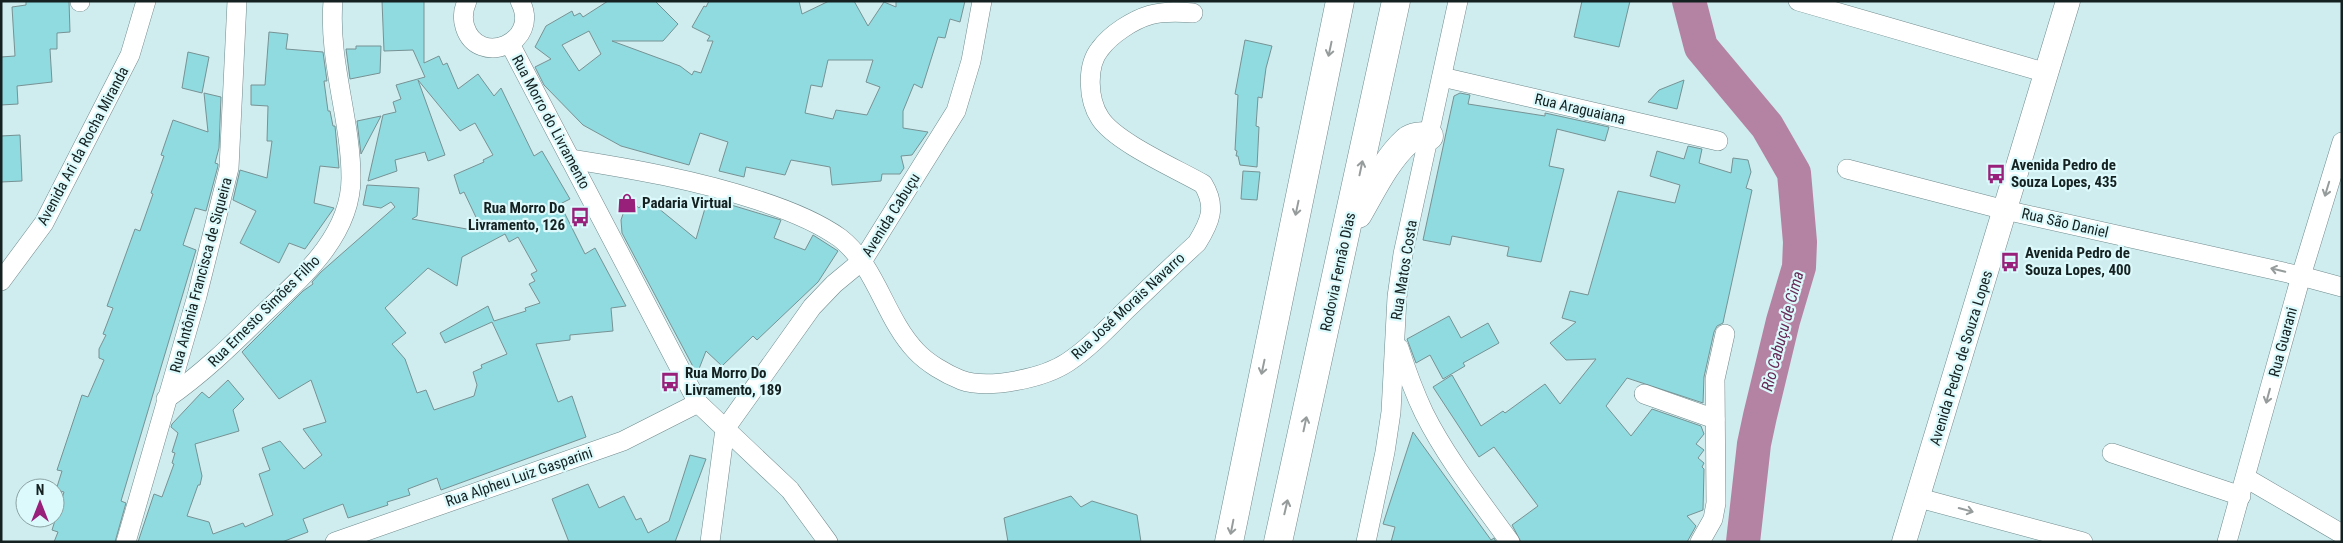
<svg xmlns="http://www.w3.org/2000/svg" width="2343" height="543" viewBox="0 0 2343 543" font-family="'Roboto Condensed',sans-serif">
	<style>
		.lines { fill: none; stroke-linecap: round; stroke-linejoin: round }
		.river { stroke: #b482a3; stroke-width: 34 }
		.building { fill: #8fdbe0; stroke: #779294; fill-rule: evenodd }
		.minor-casing { stroke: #6f8a8c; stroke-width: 20 }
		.major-casing { stroke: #6f8a8c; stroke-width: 25 }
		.highway-casing { stroke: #6f8a8c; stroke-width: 29 }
		.minor { stroke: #fff; stroke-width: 19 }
		.major { stroke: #fff; stroke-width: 24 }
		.highway { stroke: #fff; stroke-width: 28 }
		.oneway { stroke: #969b9b }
		.labels { text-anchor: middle; stroke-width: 4.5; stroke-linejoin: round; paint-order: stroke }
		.street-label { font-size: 15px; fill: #152021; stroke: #dcfafb }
		.poi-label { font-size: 15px; font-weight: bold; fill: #152021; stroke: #dcfafb; text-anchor: start }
		.water-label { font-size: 16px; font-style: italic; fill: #662855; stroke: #dcfafb }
	</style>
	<rect width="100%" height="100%" fill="#cfecee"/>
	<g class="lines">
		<polyline class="river" points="1689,1 1701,47 1767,126 1794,173 1800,242 1799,267 1783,321 1760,416 1754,444 1743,542"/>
	</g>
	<g class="building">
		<polygon points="26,1 69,1 70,32 57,33 57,49 50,49 52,82 17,86 18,104 1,105 1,57 15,56 12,7 26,5"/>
		<path d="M 382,1 L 424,1 L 424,63 L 439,56 L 443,65 L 447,63 L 458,89 L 478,74 L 494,96 L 501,88 L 534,156 L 542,151 L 570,199 L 560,204 L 585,254 L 595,248 L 626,306 L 611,308 L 613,331 L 570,335 L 570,340 L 536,344 L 558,402 L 572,396 L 586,437 L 441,490 L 437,478 L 408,489 L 410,495 L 387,502 L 388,505 L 348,518 L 343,504 L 303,519 L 308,532 L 282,542 L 138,542 L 154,494 L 162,497 L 174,464 L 172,463 L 175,453 L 172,452 L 178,433 L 171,427 L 172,424 L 202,392 L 209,398 L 228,380 L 244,399 L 233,410 L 239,431 L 195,444 L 202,476 L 200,485 L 198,485 L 187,516 L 209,522 L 213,534 L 243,523 L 245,527 L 273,515 L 259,474 L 270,470 L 262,448 L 280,441 L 304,469 L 322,455 L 303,429 L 326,422 L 311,380 L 279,399 L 242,352 L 303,291 L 313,284 L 312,282 L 321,272 L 395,207 L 391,202 L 381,208 L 363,205 L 367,185 L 419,188 L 417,216 L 412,219 L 483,232 L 464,192 L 460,194 L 454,175 L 484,162 L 483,160 L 493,155 L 475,123 L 460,131 L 418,80 L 445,155 L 428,161 L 425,152 L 395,160 L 397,171 L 368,181 L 383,115 L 396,112 L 393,102 L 401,99 L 396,85 L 425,77 L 413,50 L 384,51 ZM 505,234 L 509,242 L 518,237 L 537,271 L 531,274 L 535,281 L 529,284 L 540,303 L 525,308 L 526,311 L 494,321 L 488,306 L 440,333 L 445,343 L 492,322 L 507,354 L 481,365 L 482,368 L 473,372 L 477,385 L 474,396 L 434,410 L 426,390 L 417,393 L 405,359 L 392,344 L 406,333 L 385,308 L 428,268 L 457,286 L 462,257 Z"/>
		<path d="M 608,1 L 655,1 L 678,24 L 663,41 L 612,41 L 680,66 L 692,75 L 694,71 L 701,73 L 713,41 L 707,41 L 710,36 L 692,27 L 704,6 L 706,7 L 709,1 L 799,1 L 802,14 L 829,1 L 854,1 L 868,26 L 884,2 L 896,7 L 896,1 L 965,1 L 960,22 L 950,19 L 945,38 L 938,37 L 922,88 L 914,84 L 903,111 L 903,128 L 928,132 L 912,155 L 901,156 L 904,168 L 900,174 L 882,174 L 881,181 L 832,185 L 830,167 L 791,160 L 785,175 L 746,167 L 744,177 L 719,171 L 728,142 L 700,133 L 689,165 L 621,146 L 583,125 L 544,85 L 535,67 L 551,59 L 535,47 L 546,26 L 572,11 L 574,16 L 580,13 L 583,17 ZM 589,31 L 601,54 L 579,71 L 562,45 ZM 828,60 L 873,60 L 866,82 L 880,87 L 867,115 L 836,110 L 833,119 L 805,113 L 811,85 L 822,87 Z"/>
		<polygon points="1582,1 1630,1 1619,47 1574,37"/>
		<polygon points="269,32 288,34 286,49 323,52 327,81 324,81 328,111 330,111 333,126 335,126 339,168 320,166 314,203 334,208 305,249 289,243 279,263 240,243 256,211 233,200 240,170 267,178 272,141 267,141 268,106 251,105 251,85 265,85"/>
		<polygon points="1245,40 1272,46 1266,68 1262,98 1258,97 1256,126 1259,127 1257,167 1240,165 1238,156 1236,156 1237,151 1235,150 1238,95 1235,94"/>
		<polygon points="356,46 381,46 380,73 350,79 346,49 356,49"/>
		<polygon points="188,52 209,57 202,93 182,88"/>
		<polygon points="1684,80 1677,109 1648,102 1659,90"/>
		<polygon points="204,93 221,97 219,148 215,163 218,164 218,166 206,211 195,208 183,245 196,250 121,501 126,503 115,542 54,542 58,532 52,530 64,492 56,490 62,471 57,470 82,395 88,397 104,360 99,358 99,349 106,335 103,334 113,308 107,306 135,229 140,231 153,194 151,193 164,156 161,155 173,120 208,132"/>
		<polygon points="1460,93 1470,95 1468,104 1545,116 1545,113 1609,127 1605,141 1557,129 1549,166 1564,169 1541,262 1507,256 1509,247 1452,236 1450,245 1423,240 1454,96"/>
		<polygon points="381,116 361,154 357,121"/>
		<polygon points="20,135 22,181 1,182 1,136"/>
		<polygon points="1688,146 1702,149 1699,163 1731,173 1733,158 1748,160 1751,172 1746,188 1752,190 1724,318 1723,323 1717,326 1714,332 1704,377 1703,403 1627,378 1606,406 1631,436 1652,409 1701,426 1704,434 1696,444 1704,450 1698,458 1704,463 1702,467 1704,469 1703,510 1687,516 1696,526 1687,542 1521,542 1512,525 1538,506 1494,447 1479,457 1433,387 1452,375 1481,426 1503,411 1505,413 1545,384 1560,404 1596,359 1566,360 1550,343 1576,322 1562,318 1570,291 1588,295 1618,191 1675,203 1680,185 1650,176 1657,151 1684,159"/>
		<polygon points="1243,171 1260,172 1257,200 1241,199"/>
		<polygon points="708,198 781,220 774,238 805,250 813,235 838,251 818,282 757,340 753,336 722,366 706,351 697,374 622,233 621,220 628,199 639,208 647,199 696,239"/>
		<polygon points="1449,316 1461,338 1488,323 1499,343 1463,363 1465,366 1443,379 1430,355 1416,363 1407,339"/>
		<polygon points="1413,432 1491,540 1494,538 1496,542 1391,542 1395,527 1383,524"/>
		<polygon points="690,455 706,459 675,542 569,542 552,499 588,484 599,508 624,496 636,520 641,518 648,533 669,521"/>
		<polygon points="1071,496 1081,507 1092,501 1137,515 1141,542 1008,542 1004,518"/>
	</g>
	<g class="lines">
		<defs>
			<g id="minor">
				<polyline points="80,1 80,2"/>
				<path d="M 467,1 C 463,10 462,18 465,27 C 478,68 542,43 520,1"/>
				<polyline points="1798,1 2047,73"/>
				<polyline points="510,44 698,403 790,490 828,542"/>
				<polyline points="1442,77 1718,141"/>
				<path d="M 570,159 C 633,169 696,180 757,200 C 785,209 815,220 840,238 C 877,267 884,317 916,351 C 927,363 946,374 961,380 C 989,390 1044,378 1068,362 C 1089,348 1107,329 1125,311 C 1149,288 1173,265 1197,243 C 1210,222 1217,207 1203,184 C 1177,169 1115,142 1100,118 C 1088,100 1086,66 1100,49 C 1111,34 1133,20 1150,15 C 1164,11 1179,12 1193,13"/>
				<polyline points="1847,169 2005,210 2301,276 2342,287"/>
				<polyline points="1,281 44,223 130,55 146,1"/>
				<path d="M 1399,348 C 1406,370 1414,392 1424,413 C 1447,459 1480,500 1510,542"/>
				<polyline points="1644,394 1715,419"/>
				<path d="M 166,399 C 202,374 232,345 263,314 C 301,278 351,236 351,178 C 351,119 328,61 333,1"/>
				<polyline points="2112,453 2241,496"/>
				<polyline points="2246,478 2342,534"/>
				<polyline points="1919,498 2083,542"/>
				<polyline points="126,542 197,296 229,168 237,1"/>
				<polyline points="335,542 623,441 698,403"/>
				<polyline points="710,542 725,429 812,307 834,284 863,260 956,111 971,61 982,1"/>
				<polyline points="1366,542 1385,452 1391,412 1397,297 1403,254 1458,1"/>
				<polyline points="1700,542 1713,519 1716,503 1715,379 1725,334"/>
				<polyline points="2227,542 2301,276 2342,142"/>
			</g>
			<polyline id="major" points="1904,542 2068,1"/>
			<g id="highway">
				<path d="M 1358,214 C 1372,190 1386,160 1407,141 C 1413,136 1422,136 1429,136"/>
				<polyline points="1229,542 1340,1"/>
				<polyline points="1278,542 1396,1"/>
			</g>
		</defs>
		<use href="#minor" class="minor-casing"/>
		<use href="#major" class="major-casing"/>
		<use href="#highway" class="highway-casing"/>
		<use href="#minor" class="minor"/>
		<use href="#major" class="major"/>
		<use href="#highway" class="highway"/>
	</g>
	<defs><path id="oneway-shaft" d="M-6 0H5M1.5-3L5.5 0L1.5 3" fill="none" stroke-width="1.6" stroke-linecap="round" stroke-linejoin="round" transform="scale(1.25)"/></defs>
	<g class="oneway">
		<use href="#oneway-shaft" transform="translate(1330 49) rotate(102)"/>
		<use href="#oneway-shaft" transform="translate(1361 168) rotate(-78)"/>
		<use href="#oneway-shaft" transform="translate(2327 189) rotate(107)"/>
		<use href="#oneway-shaft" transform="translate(1297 208) rotate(102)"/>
		<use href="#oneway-shaft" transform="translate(2278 270) rotate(-167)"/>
		<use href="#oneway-shaft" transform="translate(1263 367) rotate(102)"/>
		<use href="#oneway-shaft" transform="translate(2268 396) rotate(105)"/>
		<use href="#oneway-shaft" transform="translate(1305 424) rotate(-78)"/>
		<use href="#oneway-shaft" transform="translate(1286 507) rotate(-77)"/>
		<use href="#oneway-shaft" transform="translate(1966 510) rotate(15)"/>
		<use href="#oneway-shaft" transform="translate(1232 527) rotate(101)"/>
	</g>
	<defs>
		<symbol id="bus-bare" viewBox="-9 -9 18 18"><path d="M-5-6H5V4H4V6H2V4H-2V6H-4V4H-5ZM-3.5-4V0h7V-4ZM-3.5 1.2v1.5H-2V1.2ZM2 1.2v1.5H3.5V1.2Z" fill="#98207b" stroke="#dcfafb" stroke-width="2.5" paint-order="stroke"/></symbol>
		<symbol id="shop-bare" viewBox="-9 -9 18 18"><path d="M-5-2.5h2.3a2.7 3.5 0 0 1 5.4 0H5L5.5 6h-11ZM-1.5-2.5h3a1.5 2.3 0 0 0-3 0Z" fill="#98207b" stroke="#dcfafb" stroke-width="2.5" paint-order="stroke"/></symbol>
	</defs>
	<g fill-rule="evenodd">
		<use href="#bus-bare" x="1982" y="160" width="28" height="28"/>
		<use href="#shop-bare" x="613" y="189" width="28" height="28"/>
		<use href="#bus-bare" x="566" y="203" width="28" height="28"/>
		<use href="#bus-bare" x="1996" y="248" width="28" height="28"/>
		<use href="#bus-bare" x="656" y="368" width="28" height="28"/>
	</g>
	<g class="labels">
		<g class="street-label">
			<text transform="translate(1580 109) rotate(13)" y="5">Rua Araguaiana</text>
			<text transform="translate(551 122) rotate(62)" y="5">Rua Morro do Livramento</text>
			<text transform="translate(83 146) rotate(-62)" y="5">Avenida Ari da Rocha Miranda</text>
			<text transform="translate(891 215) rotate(-58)" y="5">Avenida Cabuçu</text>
			<text transform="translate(2065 223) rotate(13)" y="5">Rua São Daniel</text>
			<text transform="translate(1404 270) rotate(-81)" y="5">Rua Matos Costa</text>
			<text transform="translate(1338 272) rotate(-78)" y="5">Rodovia Fernão Dias</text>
			<text transform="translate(201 275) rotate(-75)" y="5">Rua Antônia Francisca de Siqueira</text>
			<text transform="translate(1128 306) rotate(-43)" y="5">Rua José Morais Navarro</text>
			<text transform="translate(264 311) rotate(-45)" y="5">Rua Ernesto Simões Filho</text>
			<text transform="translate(2283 342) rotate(-75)" y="5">Rua Guarani</text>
			<text transform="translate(1961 358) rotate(-73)" y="5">Avenida Pedro de Souza Lopes</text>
			<text transform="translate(519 477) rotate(-19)" y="5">Rua Alpheu Luiz Gasparini</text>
		</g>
		<g class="poi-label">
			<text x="2011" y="170">Avenida Pedro de<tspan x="2011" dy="17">Souza Lopes, 435</tspan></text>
			<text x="642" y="208">Padaria Virtual</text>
			<text x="565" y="213" text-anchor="end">Rua Morro Do<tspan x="565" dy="17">Livramento, 126</tspan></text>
			<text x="2025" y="258">Avenida Pedro de<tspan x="2025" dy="17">Souza Lopes, 400</tspan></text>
			<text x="685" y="378">Rua Morro Do<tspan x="685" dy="17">Livramento, 189</tspan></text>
		</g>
		<g class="water-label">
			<text transform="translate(1782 331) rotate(-75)" y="6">Rio Cabuçu de Cima</text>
		</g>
	</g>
	<rect width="2343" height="543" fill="none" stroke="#152021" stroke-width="5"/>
	<g transform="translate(40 503)"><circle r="24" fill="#dcfafb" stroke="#8ca3a4"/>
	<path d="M0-4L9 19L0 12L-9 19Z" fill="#98207b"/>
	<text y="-8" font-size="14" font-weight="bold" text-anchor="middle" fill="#152021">N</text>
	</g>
</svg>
